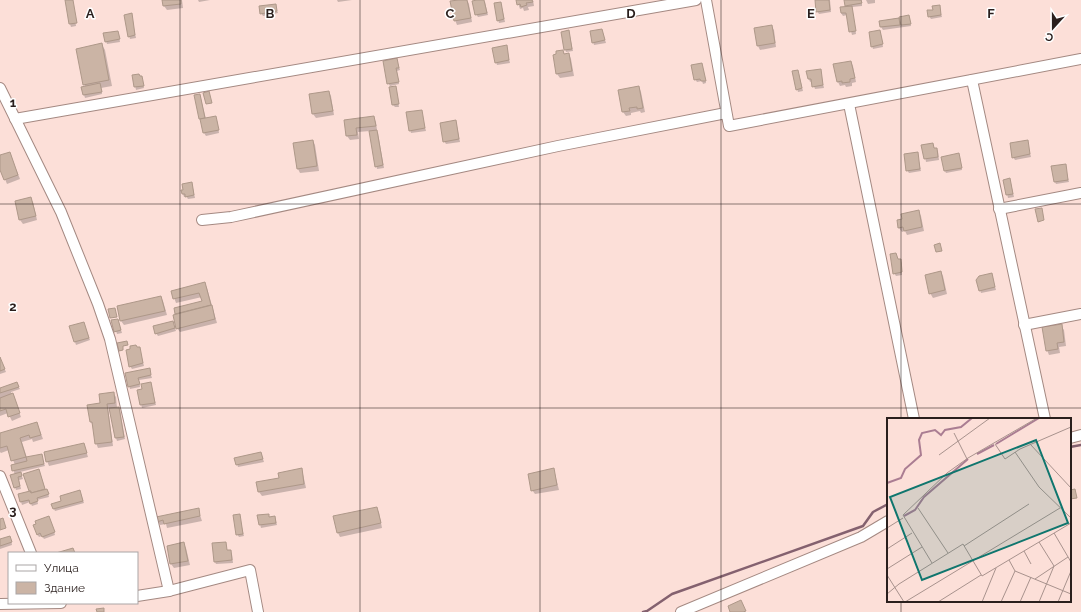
<svg xmlns="http://www.w3.org/2000/svg" width="1081" height="612" viewBox="0 0 1081 612" font-family="Raleway,sans-serif">
	<style>
		.shadow { fill: #0003 }
		.lines { fill: none; stroke-linecap: round; stroke-linejoin: round }
		.stream { stroke: #84616f; stroke-width: 2.5 }
		.building { fill: #cbb4a5; stroke: #ae9889 }
		.minor-casing { stroke: #a48982; stroke-width: 12 }
		.minor { stroke: #fff; stroke-width: 10 }
		.grid { fill: none; stroke: #2a1f1d; stroke-width: 1; stroke-opacity: 0.55 }
		.inset-river { fill: none; stroke: #aa7d92; stroke-width: 2 }
		.inset-road { fill: none; stroke: #a8928d; stroke-width: 1 }
		.view { fill: #0f766e; fill-opacity: 0.15; stroke: #0f766e; stroke-width: 2 }
		.inset-edge { fill: none; stroke: #2a1f1d; stroke-width: 2 }
		.grid-label { font-size: 13px; text-anchor: middle; font-weight: bold; fill: #2a1f1d; stroke: #fff; stroke-width: 3; stroke-linejoin: round; paint-order: stroke }
	</style>
	<rect width="100%" height="100%" fill="#fcdfd8"/>
	<g class="shadow">
		<polygon points="66,0 72,0 76,26 71,27 70,24"/>
		<polygon points="163,0 182,0 183,8 167,10 164,6"/>
		<polygon points="198,0 210,0 199,2"/>
		<polygon points="337,0 352,0 338,2"/>
		<polygon points="465,0 467,0 469,4 472,22 457,25 455,20"/>
		<polygon points="482,0 485,2 488,15 478,17 476,14"/>
		<polygon points="517,0 533,0 534,6 528,7 529,10 524,11 523,8 520,9"/>
		<polygon points="820,0 830,0 831,12 819,14 817,11"/>
		<polygon points="845,0 862,0 862,6 852,7 856,34 852,35 847,15 843,16 841,13 841,8 847,7"/>
		<polygon points="866,0 875,0 875,3 868,4"/>
		<polygon points="501,3 505,22 499,23 498,20"/>
		<polygon points="275,5 278,13 263,16 261,13"/>
		<polygon points="939,6 942,17 931,19 929,16"/>
		<polygon points="131,14 136,38 130,39 129,36"/>
		<polygon points="909,16 911,26 883,30 881,27 881,21"/>
		<polygon points="771,26 774,30 776,47 760,50 758,46"/>
		<polygon points="602,30 606,43 594,45 593,42"/>
		<polygon points="569,31 573,51 566,52 565,49"/>
		<polygon points="880,31 883,47 873,49 872,46"/>
		<polygon points="118,32 120,42 107,44 106,41"/>
		<polygon points="102,45 105,50 112,86 101,88 102,94 85,98 82,88 85,87 77,49"/>
		<polygon points="506,46 510,63 497,65 496,62"/>
		<polygon points="562,51 565,55 569,54 571,59 574,76 560,78 557,74 554,56"/>
		<polygon points="397,60 400,70 397,71 399,84 390,86 388,83"/>
		<polygon points="851,62 853,66 856,82 852,83 852,86 846,87 845,85 840,86 838,82"/>
		<polygon points="702,64 706,83 703,84 702,81 697,82 695,79"/>
		<polygon points="820,70 824,88 815,89 812,81 810,82 809,79"/>
		<polygon points="799,74 803,91 798,92 797,89"/>
		<polygon points="133,76 141,77 144,88 136,90"/>
		<polygon points="639,87 641,92 645,112 641,113 640,111 631,113 631,115 626,116 623,112"/>
		<polygon points="395,88 399,107 395,107 393,105"/>
		<polygon points="329,92 331,96 334,115 316,118 313,114"/>
		<polygon points="200,95 206,119 217,120 219,133 206,136 204,133 196,96"/>
		<polygon points="421,111 426,131 411,133 410,130"/>
		<polygon points="374,118 376,122 377,130 376,130 378,133 384,168 377,169 370,131 358,132 359,139 350,140 347,136 345,121"/>
		<polygon points="456,121 460,142 446,144 444,141"/>
		<polygon points="313,141 315,145 319,171 300,173 298,169 294,144"/>
		<polygon points="1027,141 1031,157 1015,160 1013,157"/>
		<polygon points="932,144 934,149 936,149 938,151 939,160 926,162 923,145"/>
		<polygon points="10,153 20,179 7,184 0,167 0,156"/>
		<polygon points="917,153 921,171 909,173 907,170"/>
		<polygon points="960,157 962,170 946,173 945,171"/>
		<polygon points="1065,165 1069,182 1056,184 1055,182"/>
		<polygon points="1010,179 1014,197 1008,198 1004,180"/>
		<polygon points="192,183 195,198 188,199 186,196 184,197 182,191 184,190"/>
		<polygon points="30,198 33,202 37,220 23,224 20,220 16,201"/>
		<polygon points="919,212 921,216 924,231 907,235 905,231 902,232 899,228 904,220"/>
		<polygon points="896,254 898,260 900,260 902,263 902,275 896,276 894,273"/>
		<polygon points="941,272 943,276 947,294 933,298 930,293"/>
		<polygon points="992,275 996,290 981,293 980,290"/>
		<polygon points="205,284 207,288 217,323 180,332 177,328 175,309 203,302 202,297 176,303 172,292"/>
		<polygon points="161,297 163,301 167,315 124,325 121,321"/>
		<polygon points="118,320 122,333 117,334 113,321"/>
		<polygon points="84,323 90,340 76,345 70,327"/>
		<polygon points="174,325 176,331 158,336 156,333"/>
		<polygon points="1061,326 1064,330 1066,346 1059,347 1060,353 1049,355 1047,350"/>
		<polygon points="132,350 140,350 144,366 132,369 130,366"/>
		<polygon points="0,359 6,372 0,374"/>
		<polygon points="149,369 152,378 139,380 140,387 130,389 126,374"/>
		<polygon points="151,383 156,405 142,408 138,391 143,390"/>
		<polygon points="18,386 20,389 11,392 21,417 12,421 8,413 0,416 0,389"/>
		<polygon points="113,393 116,397 117,408 120,410 125,439 117,441 116,438 110,408 108,408 113,446 98,448 96,443 93,426 91,422 88,406 101,404"/>
		<polygon points="37,423 43,439 33,442 32,439 22,442 27,458 41,455 45,466 20,472 23,479 19,480 21,489 16,490 15,487 15,475 12,466 15,465 9,450 1,453 0,452 0,434"/>
		<polygon points="84,444 88,457 49,466 47,461"/>
		<polygon points="261,453 264,462 238,467 237,464"/>
		<polygon points="39,470 45,488 31,492 31,494 48,493 49,497 37,500 38,504 32,506 30,502 22,505 19,495 30,491 25,474"/>
		<polygon points="301,470 303,474 306,488 262,496 259,492 280,479"/>
		<polygon points="553,470 555,474 559,490 535,494 532,490"/>
		<polygon points="81,494 84,503 55,511 54,509"/>
		<polygon points="376,508 379,512 382,528 340,537 338,533 334,517"/>
		<polygon points="198,509 202,521 167,528 166,524 160,525 158,521"/>
		<polygon points="239,515 244,536 239,537 237,534"/>
		<polygon points="268,515 270,518 275,517 277,525 261,528 258,516"/>
		<polygon points="50,519 55,535 44,539 42,536 39,537 37,534"/>
		<polygon points="0,540 11,540 12,545 0,549"/>
		<polygon points="225,543 227,551 230,551 232,554 233,563 216,564 215,562"/>
		<polygon points="184,544 186,548 190,565 174,568 171,564 168,546"/>
	</g>
	<g class="lines">
		<g class="stream">
			<polyline points="1070,447 1081,445"/>
			<polyline points="643,612 647,611 672,594 863,526 873,512 888,504"/>
		</g>
	</g>
	<g class="building">
		<polygon points="65,0 73,0 77,23 69,24"/>
		<polygon points="162,0 181,0 181,4 163,6"/>
		<polygon points="459,0 467,0 471,18 454,21 450,1"/>
		<polygon points="477,0 484,0 487,13 475,15 472,1"/>
		<polygon points="516,0 532,0 533,2 526,3 527,5 521,7 520,4 517,5"/>
		<polygon points="815,0 829,0 830,10 816,12"/>
		<polygon points="844,0 861,0 862,3 845,6"/>
		<polygon points="501,2 504,19 497,21 494,3"/>
		<polygon points="276,4 277,11 260,14 259,6"/>
		<polygon points="940,5 941,15 928,17 927,10 933,10 932,6"/>
		<polygon points="852,6 856,31 849,32 846,13 841,13 840,7"/>
		<polygon points="132,13 135,35 128,37 124,15"/>
		<polygon points="909,15 911,24 901,25 899,17"/>
		<polygon points="899,18 900,25 880,27 879,21"/>
		<polygon points="772,25 775,43 757,46 754,28"/>
		<polygon points="602,29 605,40 592,43 590,31"/>
		<polygon points="569,30 572,49 564,50 561,32"/>
		<polygon points="880,30 883,44 871,47 869,32"/>
		<polygon points="118,31 120,39 105,42 103,33"/>
		<polygon points="102,43 109,80 83,85 76,49"/>
		<polygon points="507,45 509,60 495,63 492,48"/>
		<polygon points="563,50 564,54 569,53 572,71 556,74 553,55 556,54 556,51"/>
		<polygon points="397,58 399,68 396,68 399,82 387,84 383,61"/>
		<polygon points="851,61 855,78 850,79 850,82 842,83 842,81 837,82 833,64"/>
		<polygon points="702,63 706,81 701,81 700,79 694,80 691,65"/>
		<polygon points="821,69 823,85 812,87 811,79 808,79 806,71"/>
		<polygon points="798,70 802,88 796,90 792,71"/>
		<polygon points="139,74 140,76 142,76 144,86 134,87 132,75"/>
		<polygon points="100,83 102,92 83,95 81,87"/>
		<polygon points="396,86 399,104 392,105 389,87"/>
		<polygon points="639,86 643,108 637,109 637,107 629,108 630,111 622,112 618,90"/>
		<polygon points="209,91 212,103 206,104 203,93"/>
		<polygon points="329,91 333,111 312,114 309,94"/>
		<polygon points="200,94 205,118 199,119 194,95"/>
		<polygon points="422,110 425,128 409,131 406,112"/>
		<polygon points="216,116 219,130 203,133 200,119"/>
		<polygon points="374,116 376,126 356,128 357,135 346,136 344,120"/>
		<polygon points="456,120 459,139 443,142 440,123"/>
		<polygon points="377,130 383,165 375,167 369,131"/>
		<polygon points="313,140 317,166 297,169 293,143"/>
		<polygon points="1028,140 1030,154 1012,158 1010,143"/>
		<polygon points="933,143 934,148 937,148 938,157 924,159 921,145"/>
		<polygon points="10,152 18,175 4,180 0,170 0,155"/>
		<polygon points="918,152 920,169 906,171 904,154"/>
		<polygon points="959,153 962,168 944,171 941,157"/>
		<polygon points="1066,164 1068,180 1054,182 1051,166"/>
		<polygon points="1010,178 1013,194 1006,195 1003,180"/>
		<polygon points="192,182 194,195 185,197 185,194 182,194 181,190 183,190 182,184"/>
		<polygon points="31,197 36,216 19,220 15,201"/>
		<polygon points="1042,208 1044,220 1038,222 1035,209"/>
		<polygon points="919,210 922,227 904,231 903,227 898,228 897,220 902,219 901,214"/>
		<polygon points="940,243 942,251 936,252 934,245"/>
		<polygon points="896,253 898,259 901,259 902,272 893,274 890,254"/>
		<polygon points="941,271 945,290 929,294 925,275"/>
		<polygon points="992,273 995,287 979,291 976,280 979,276"/>
		<polygon points="205,282 211,305 175,314 174,308 202,301 199,293 173,299 171,291"/>
		<polygon points="161,296 165,311 120,321 117,306"/>
		<polygon points="212,305 215,319 176,329 173,315"/>
		<polygon points="115,308 117,317 110,318 108,309"/>
		<polygon points="118,319 121,330 114,332 111,320"/>
		<polygon points="173,321 175,328 155,334 153,326"/>
		<polygon points="84,322 89,338 74,342 69,326"/>
		<polygon points="1062,324 1064,342 1057,343 1058,349 1046,351 1042,327"/>
		<polygon points="127,341 128,345 123,346 123,350 119,351 117,343"/>
		<polygon points="136,345 137,347 140,347 143,363 129,367 126,350 130,349 130,346"/>
		<polygon points="0,357 5,369 0,371"/>
		<polygon points="150,368 151,375 138,378 140,384 128,387 125,373"/>
		<polygon points="17,382 19,387 0,393 0,388"/>
		<polygon points="151,382 155,403 140,405 137,390 142,389 141,384"/>
		<polygon points="114,392 115,403 107,404 112,442 95,444 92,422 90,422 87,405 100,403 99,394"/>
		<polygon points="13,393 20,413 8,417 6,409 0,411 0,398"/>
		<polygon points="119,407 124,437 115,438 109,408"/>
		<polygon points="37,422 41,435 30,438 29,435 20,438 26,457 11,461 7,446 0,448 0,433"/>
		<polygon points="84,443 87,453 46,462 44,452"/>
		<polygon points="261,452 263,459 236,465 234,458"/>
		<polygon points="42,454 44,464 12,471 11,465 27,461 26,457"/>
		<polygon points="302,468 304,484 258,492 256,482 279,478 278,473"/>
		<polygon points="554,468 557,485 531,491 528,474"/>
		<polygon points="39,469 45,489 31,493 31,491 29,491 23,474"/>
		<polygon points="21,472 22,476 18,477 20,486 14,488 10,475"/>
		<polygon points="47,489 49,494 37,498 38,501 30,504 29,500 20,502 18,494 30,491 31,493"/>
		<polygon points="1075,489 1077,498 1070,499 1070,490"/>
		<polygon points="80,490 83,501 53,509 51,504 61,501 60,496"/>
		<polygon points="377,507 381,523 337,533 333,516"/>
		<polygon points="199,508 200,516 164,524 163,520 157,522 156,517"/>
		<polygon points="240,514 243,534 236,535 233,515"/>
		<polygon points="269,514 269,517 275,516 276,523 259,525 257,515"/>
		<polygon points="49,516 55,532 42,537 40,533 37,535 33,525 36,524 35,521"/>
		<polygon points="3,518 6,528 0,530 0,519"/>
		<polygon points="10,536 12,542 0,546 0,539"/>
		<polygon points="184,542 188,561 170,564 167,546"/>
		<polygon points="226,542 227,550 231,550 232,560 214,562 212,543"/>
		<polygon points="73,548 75,553 56,553"/>
		<polygon points="741,600 746,611 743,612 730,612 728,606"/>
		<polygon points="104,608 104,612 97,612 96,609"/>
	</g>
	<g class="lines">
		<defs>
			<g id="minor">
				<polyline points="706,0 729,126 1081,59"/>
				<polyline points="972,80 1045,419"/>
				<polyline points="0,88 61,212 98,304 110,339 169,591"/>
				<polyline points="849,104 914,419"/>
				<polyline points="15,119 696,0"/>
				<polyline points="999,209 1081,193"/>
				<polyline points="202,220 231,217 558,146 726,113"/>
				<polyline points="1024,325 1081,314"/>
				<polyline points="1070,438 1081,435"/>
				<polyline points="0,476 31,553"/>
				<polyline points="137,596 169,591 250,570 258,612"/>
				<polyline points="0,604 61,603"/>
				<polyline points="681,612 861,537 888,521"/>
			</g>
		</defs>
		<use href="#minor" class="minor-casing"/>
		<use href="#minor" class="minor"/>
	</g>
	<path class="grid" d="M 180,0 L 180,612M 360,0 L 360,612M 540,0 L 540,612M 721,0 L 721,612M 901,0 L 901,419M 0,204 L 1081,204M 0,408 L 1081,408M 901,601 L 901,612"/>
	<g transform="translate(887 418)">
		<rect width="184" height="184" fill="#fcdfd8"/>
		<path class="inset-river" d="M 109,26 L 152,0M 90,36 L 107,27M 0,65 L 14,60 L 18,51 L 34,37 L 32,22 L 35,15 L 48,12 L 54,17 L 58,12 L 74,9 L 85,0M 17,98 L 28,92 L 37,79 L 81,41"/>
		<path class="inset-road" d="M 67,15 L 80,41M 108,26 L 118,41 L 133,31 L 184,9M 143,26 L 184,70M 128,34 L 152,69 L 184,100M 52,37 L 103,0M 31,90 L 61,135M 0,110 L 16,100M 167,115 L 184,144M 152,124 L 167,148M 77,128 L 142,86M 0,131 L 25,115M 137,133 L 144,146M 122,142 L 128,153 L 184,176M 45,145 L 16,97 L 60,55 L 81,40 L 150,0M 0,151 L 35,129M 0,157 L 17,184M 148,161 L 181,139M 0,176 L 12,166 L 76,126 L 95,158 L 184,105M 18,184 L 173,90M 51,184 L 94,157M 95,184 L 109,150M 114,184 L 128,153M 133,184 L 144,159M 152,184 L 167,148M 171,184 L 184,153"/>
		<path class="view" d="M 149,22 L 181,105 L 35,162 L 3,79 Z"/>
		<rect width="184" height="184" class="inset-edge"/>
	</g>
	<g class="grid-label">
		<text x="90" y="18">A</text>
		<text x="270" y="18">B</text>
		<text x="450" y="18">C</text>
		<text x="631" y="18">D</text>
		<text x="811" y="18">E</text>
		<text x="991" y="18">F</text>
		<text x="13" y="107">1</text>
		<text x="13" y="311">2</text>
		<text x="13" y="515">3</text>
	</g>
	<rect x="8" y="552" width="130" height="52" fill="#ffffff" stroke="#aaa5a5"/>
	<rect x="16" y="565" width="20" height="6" fill="#ffffff" stroke="#aaa5a5"/>
	<text x="44" y="572" font-size="12" fill="#2a1f1d">Улица</text>
	<rect x="16" y="582" width="20" height="12" fill="#cbb4a5" stroke="#aaa5a5"/>
	<text x="44" y="592" font-size="12" fill="#2a1f1d">Здание</text>
	<g transform="translate(1053 28) rotate(201)" stroke="#ffffff" stroke-width="3" paint-order="stroke">
	<path d="M0-3L7 15L0 10L-7 15Z" fill="#2a1f1d"/>
	<text y="-6" font-size="11" font-weight="bold" text-anchor="middle" fill="#2a1f1d">С</text>
	</g>
</svg>
